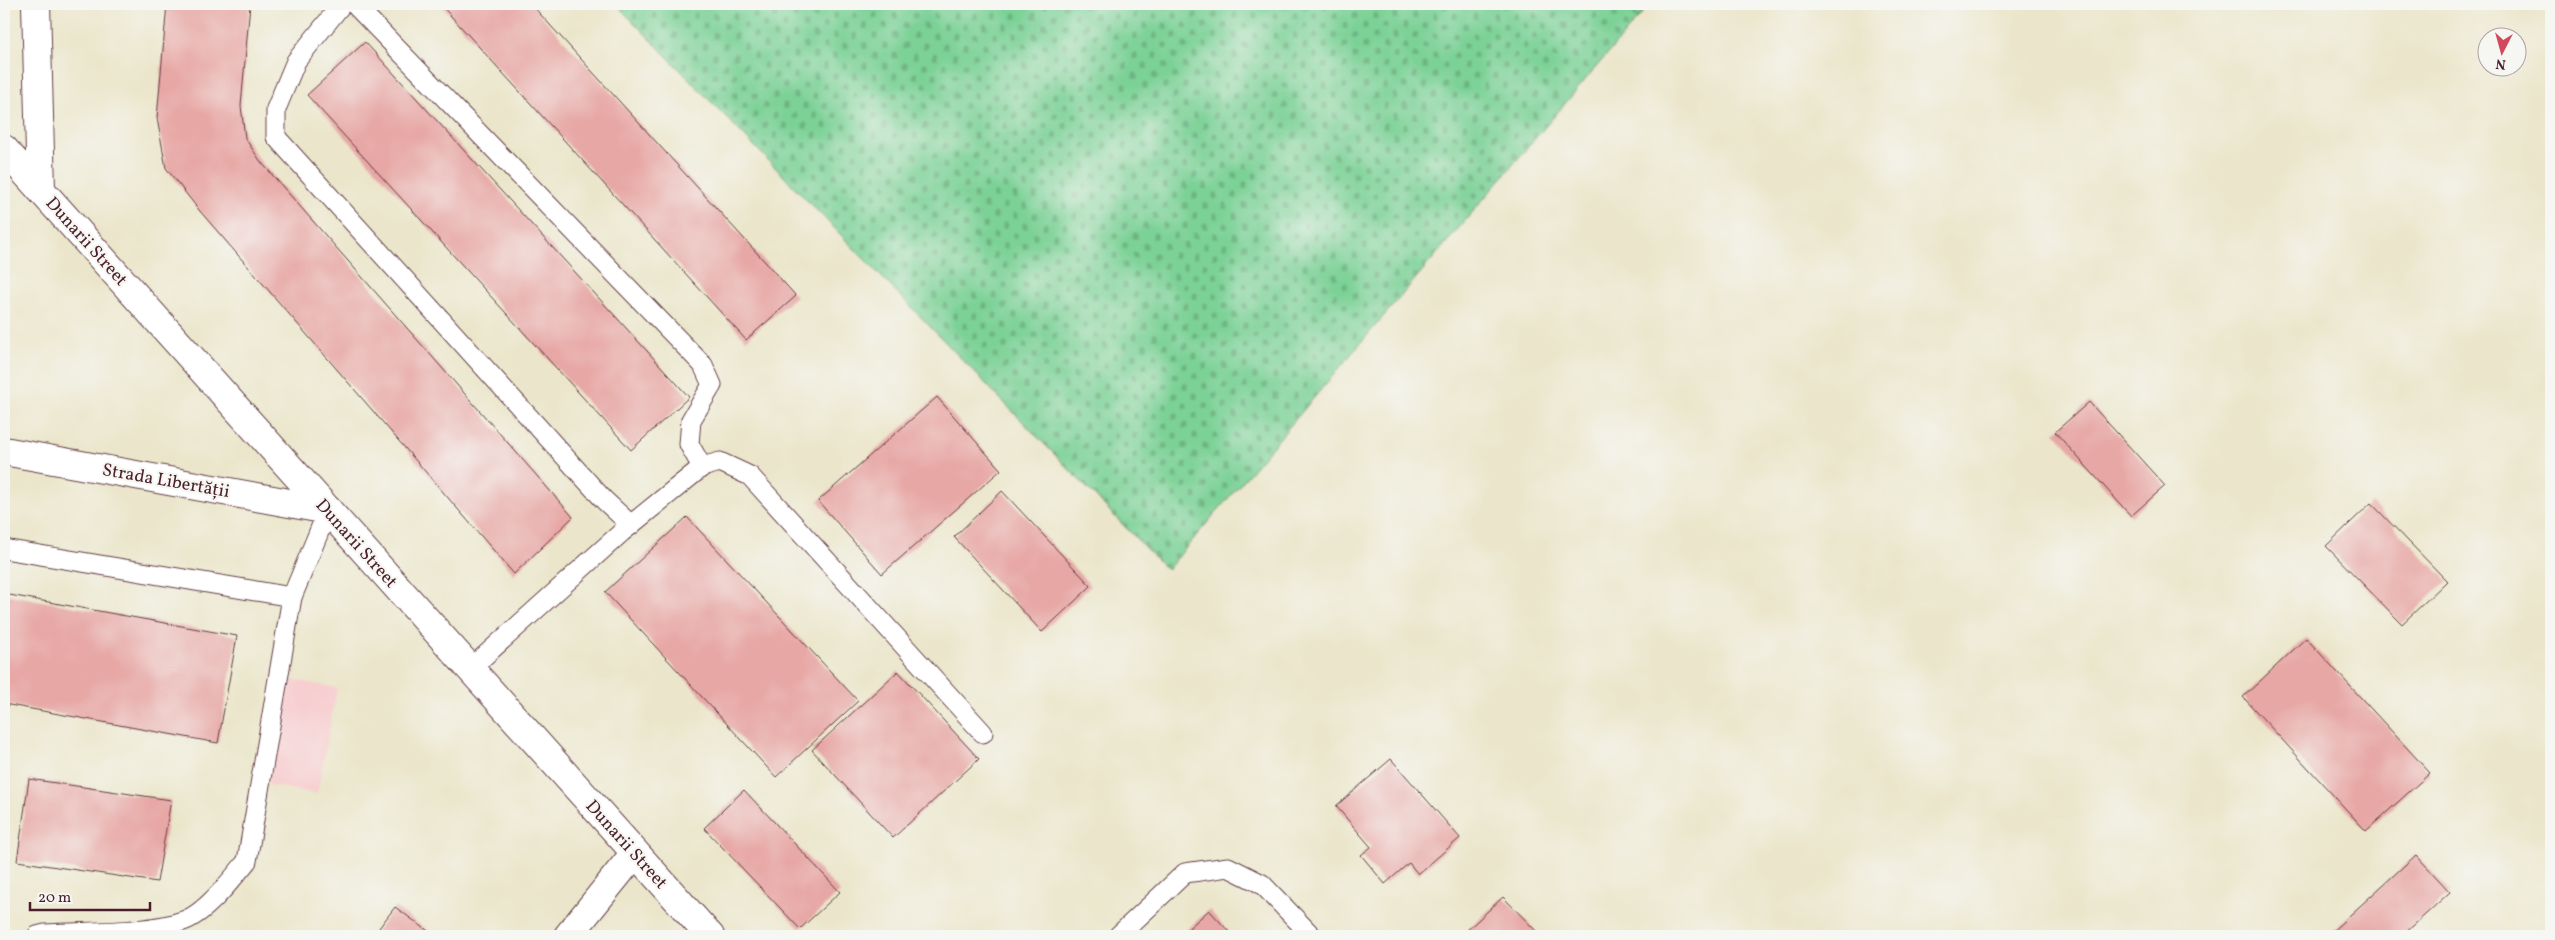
<svg xmlns="http://www.w3.org/2000/svg" width="2555" height="940" viewBox="0 0 2555 940" font-family="Vollkorn,serif">
	<style>
		.built { fill: #f7cfd1 }
		.cemetery { fill: url(#cemetery-stones); stroke: #627860 }
		.building { fill: #e7a7a5 }
		.lines { fill: none; stroke-linecap: round; stroke-linejoin: round }
		.service-casing { stroke: #623d43; stroke-width: 21 }
		.minor-casing { stroke: #623d43; stroke-width: 30 }
		.primary-casing { stroke: #623d43; stroke-width: 30 }
		.service { stroke: #fff; stroke-width: 19 }
		.minor { stroke: #fff; stroke-width: 28 }
		.primary { stroke: #fff; stroke-width: 28 }
		.labels { text-anchor: middle; stroke-width: 4.5; stroke-linejoin: round; paint-order: stroke }
		.street-label { font-size: 18px; fill: #4a1f2b; stroke: #f6f6f2 }
	</style>
	<defs>
		<pattern id="cemetery-stones" width="16" height="16" patternUnits="userSpaceOnUse" patternTransform="scale(1.25)"><rect width="16" height="16" fill="#7bd196"/><path d="M2 7V4a2 2 0 0 1 4 0v3zM10 15v-3a2 2 0 0 1 4 0v3z" fill="#6cb381"/></pattern>
	</defs>
	<rect width="100%" height="100%" fill="#f6f6f2"/>
	<filter id="ink" filterUnits="userSpaceOnUse"><feTurbulence type="fractalNoise" baseFrequency=".02" numOctaves="2"/><feDisplacementMap in="SourceGraphic" scale="10" xChannelSelector="R" yChannelSelector="G"/><feConvolveMatrix kernelMatrix="1 2 1 2 8 2 1 2 1" color-interpolation-filters="sRGB"/></filter>
	<filter id="wash" filterUnits="userSpaceOnUse"><feTurbulence type="fractalNoise" baseFrequency=".0096" numOctaves="4" result="noise"/><feDisplacementMap in="SourceGraphic" scale="20" xChannelSelector="R" yChannelSelector="G"/><feGaussianBlur stdDeviation="1.12" result="paint"/><feColorMatrix in="noise" values="0 0 0 0 0 0 0 0 0 0 0 0 0 0 0 0 0 1.4 0 .05"/><feComposite in="paint" operator="in"/></filter>
	<g filter="url(#wash)">
		<rect width="100%" height="100%" fill="#ebe6cb"/>
		<polygon class="built" points="288,679 337,688 317,794 268,785"/>
		<polygon class="cemetery" points="616,4 1650,4 1167,570"/>
		<g id="blocks">
			<g class="building">
				<polygon points="167,4 250,4 241,106 245,138 261,162 573,517 514,574 199,210 166,168 157,118"/>
				<polygon points="440,4 531,4 796,296 746,340"/>
				<polygon points="365,42 689,397 631,450 307,95"/>
				<polygon points="937,397 1001,470 882,574 818,501"/>
				<polygon points="2089,402 2165,486 2131,516 2055,432"/>
				<polygon points="1002,491 1091,586 1042,632 954,537"/>
				<polygon points="2371,503 2447,581 2402,624 2326,546"/>
				<polygon points="687,517 858,701 776,777 605,592"/>
				<polygon points="4,594 237,636 218,743 4,704"/>
				<polygon points="2306,638 2430,773 2366,831 2243,697"/>
				<polygon points="898,671 979,759 893,838 812,750"/>
				<polygon points="1391,759 1460,838 1418,874 1409,863 1385,884 1361,855 1371,847 1336,806"/>
				<polygon points="29,779 171,800 157,882 17,861"/>
				<polygon points="744,790 840,892 800,929 704,828"/>
				<polygon points="2416,855 2450,892 2402,936 2327,936"/>
				<polygon points="1503,897 1541,936 1467,936 1464,933"/>
				<polygon points="395,907 435,936 373,936"/>
				<polygon points="1209,910 1233,936 1180,936"/>
			</g>
		</g>
	</g>
	<g filter="url(#ink)">
		<use href="#blocks" fill-opacity="0" stroke="#623d43" stroke-width="1"/>
		<g class="lines">
			<defs>
				<g id="service">
					<polyline points="342,4 296,61 276,109 276,137 604,500 631,525"/>
					<polyline points="354,4 703,365 712,385 691,420 689,444 702,467"/>
					<polyline points="4,549 292,597"/>
					<polyline points="470,669 622,532 702,467 720,462 750,476 983,733"/>
					<path d="M 37,936 L 45,934 C 86,931 145,934 183,921 C 205,914 232,879 247,861 L 292,597 L 328,510"/>
					<polyline points="1118,936 1185,873 1228,867 1262,884 1312,936"/>
				</g>
				<g id="minor">
					<polyline points="4,451 328,510"/>
					<polyline points="568,936 635,853"/>
				</g>
				<g id="primary">
					<polyline points="36,4 41,190"/>
					<polyline points="4,149 710,936"/>
				</g>
			</defs>
			<use href="#service" class="service-casing"/>
			<use href="#minor" class="minor-casing"/>
			<use href="#primary" class="primary-casing"/>
			<use href="#service" class="service"/>
			<use href="#minor" class="minor"/>
			<use href="#primary" class="primary"/>
		</g>
	</g>
	<g class="labels">
		<g class="street-label">
			<text transform="translate(87 241) rotate(48)" y="6">Dunarii Street</text>
			<text transform="translate(166 480) rotate(10)" y="6">Strada Libertății</text>
			<text transform="translate(357 543) rotate(48)" y="6">Dunarii Street</text>
			<text transform="translate(627 844) rotate(48)" y="6">Dunarii Street</text>
		</g>
	</g>
	<rect width="2555" height="940" fill="none" stroke="#f6f6f2" stroke-width="20"/>
	<g transform="translate(2502 52) rotate(186)"><circle r="24" fill="#f6f6f2" stroke="#b1a0a2"/>
	<path d="M0-4L9 19L0 12L-9 19Z" fill="#d1495b"/>
	<text y="-8" font-size="14" font-weight="bold" text-anchor="middle" fill="#4a1f2b">N</text>
	</g>
	<path d="M30 902v8h120v-8" fill="none" stroke="#4a1f2b" stroke-width="2.5"/>
	<text x="38" y="902" font-size="15" fill="#4a1f2b" stroke="#f6f6f2" stroke-width="4" paint-order="stroke">20 m</text>
</svg>
